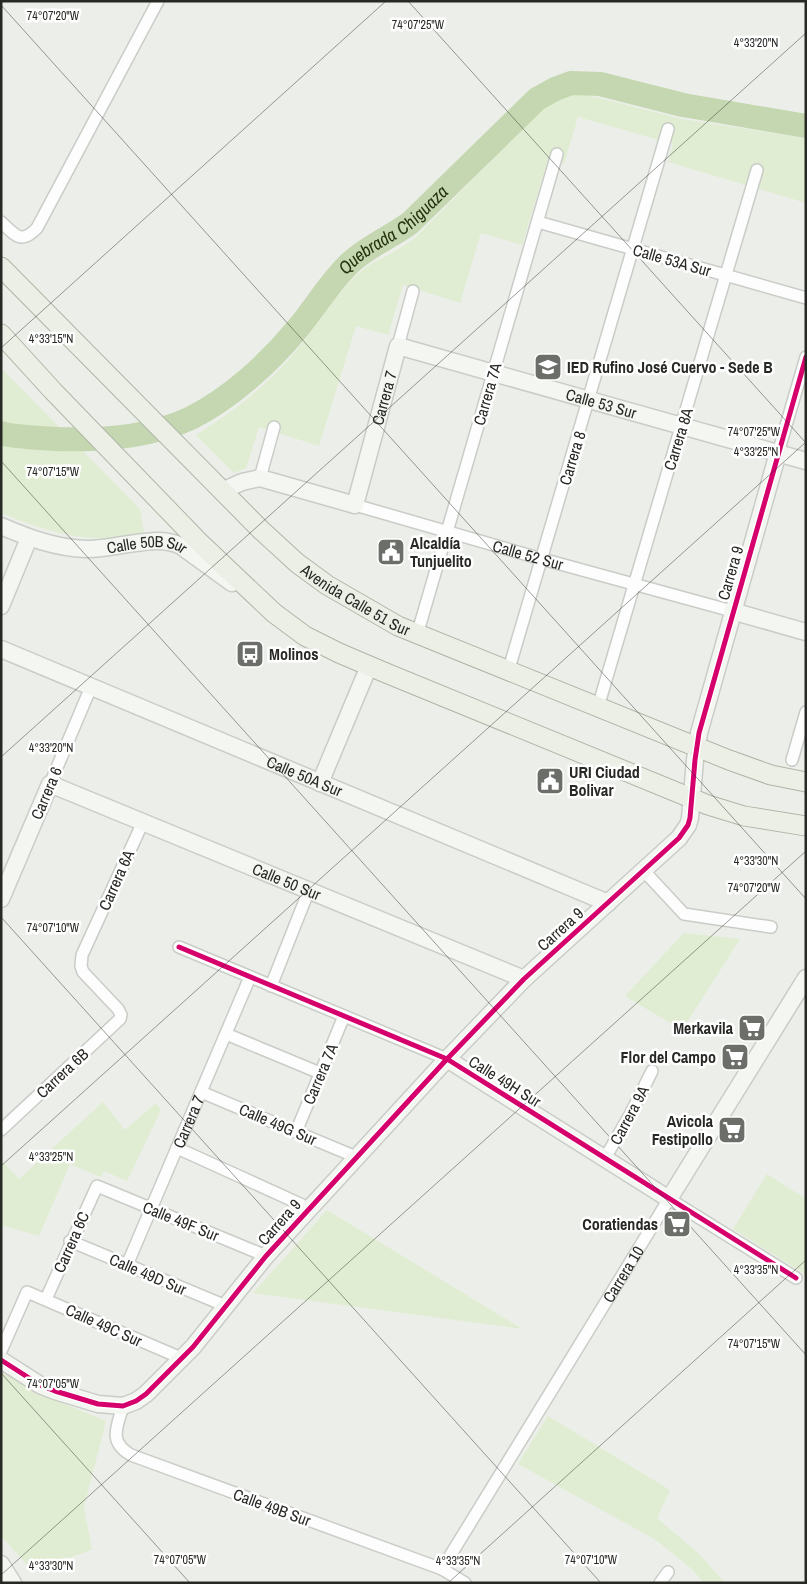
<svg xmlns="http://www.w3.org/2000/svg" width="807" height="1584" viewBox="0 0 807 1584" font-family="'Archivo Narrow',sans-serif">
	<style>
		.green { fill: #e0edd2 }
		.lines { fill: none; stroke-linecap: round; stroke-linejoin: round }
		.river { stroke: #c5d7b0; stroke-width: 24 }
		.street-casing { stroke: #c9ccc7; stroke-width: 14 }
		.secondary-casing { stroke: #c9ccc7; stroke-width: 19 }
		.primary-casing { stroke: #afb6a7; stroke-width: 21 }
		.street { stroke: #fcfdfc; stroke-width: 11 }
		.secondary { stroke: #f4f6f2; stroke-width: 16 }
		.primary { stroke: #ebefe6; stroke-width: 19 }
		.cycleway-casing { stroke: #fff; stroke-width: 8 }
		.cycleway { stroke: #d6006c; stroke-width: 5 }
		.ticks { fill: none; stroke: #272925; stroke-width: 1; stroke-opacity: 0.45 }
		.labels { text-anchor: middle; stroke-width: 5; stroke-linejoin: round; paint-order: stroke }
		.street-label { font-size: 16px; fill: #272925; stroke: #fff }
		.poi-label { font-size: 16px; font-weight: bold; fill: #272925; stroke: #fff; text-anchor: start }
		.water-label { font-size: 18px; font-style: italic; fill: #24330c; stroke: #fff }
		.ticks-label { font-size: 12px; text-anchor: middle; fill: #272925; stroke: #fff; stroke-width: 5; stroke-linejoin: round; paint-order: stroke }
	</style>
	<rect width="100%" height="100%" fill="#ecefe9"/>
	<g class="green">
		<path d="M 578,94 L 595,97 L 682,119 L 806,138 L 806,203 L 668,162 L 673,144 L 578,117 L 564,164 L 548,159 L 522,245 L 481,233 L 460,303 L 403,285 L 388,335 L 356,326 L 319,446 L 259,427 L 246,468 L 234,473 L 196,435 C 228,415 263,389 288,360 C 313,333 331,298 358,274 C 369,263 384,258 397,250 C 404,246 410,241 416,237 L 546,105 L 562,97 Z"/>
		<path d="M 1,368 L 140,509 L 144,533 C 129,536 113,538 98,538 C 65,538 31,525 1,513 Z"/>
		<polygon points="684,933 740,939 682,1030 625,996"/>
		<polygon points="103,1102 125,1130 156,1103 161,1110 127,1181 104,1171 101,1177 70,1164 39,1236 1,1225 1,1160 19,1179"/>
		<polygon points="767,1174 806,1199 805,1274 733,1229"/>
		<polygon points="327,1210 506,1319 523,1329 253,1293"/>
		<polygon points="5,1369 57,1401 106,1421 84,1507 92,1550 32,1570 1,1536 1,1374"/>
		<polygon points="548,1416 670,1490 657,1518 699,1554 725,1583 704,1583 693,1570 656,1540 518,1464"/>
	</g>
	<g class="lines">
		<path class="river" id="s1" d="M 1,433 C 9,436 19,436 27,437 C 49,439 70,440 92,439 C 125,438 161,432 191,418 C 231,398 270,362 298,328 C 316,306 330,282 350,263 C 368,246 391,237 410,223 L 537,99 L 555,89 L 571,83 L 600,84 L 683,105 L 806,126"/>
		<defs>
			<g id="street">
				<path d="M 1,222 C 15,235 21,245 37,228 L 158,1"/>
				<polyline points="538,222 806,298"/>
				<polyline points="398,346 413,291"/>
				<polyline points="778,453 806,357"/>
				<polyline points="260,478 274,427"/>
				<path id="s2" d="M 355,505 L 542,559 L 732,611"/>
				<polyline points="417,635 557,154"/>
				<polyline points="508,672 668,129"/>
				<polyline points="598,707 757,170"/>
				<polyline points="792,760 806,712"/>
				<polyline points="50,784 91,687"/>
				<polyline points="644,871 684,914 771,927"/>
				<polyline points="179,947 447,1059"/>
				<polyline points="271,986 309,890"/>
				<polyline points="226,1034 320,1073"/>
				<polyline points="201,1092 356,1157"/>
				<polyline points="1,1130 120,1019 121,1015 118,1009 83,972 81,966 82,955 143,822"/>
				<polyline points="296,1132 344,1016"/>
				<polyline points="177,1148 309,1208"/>
				<polyline points="605,1158 630,1115 652,1071"/>
				<polyline points="70,1241 226,1306"/>
				<path id="s3" d="M 127,1265 L 250,977"/>
				<polyline points="46,1299 97,1186 266,1256"/>
				<polyline points="1,1351 27,1292 181,1358"/>
				<path d="M 123,1406 C 117,1427 108,1442 131,1455 L 442,1569 L 465,1583"/>
				<path id="s4" d="M 442,1569 L 669,1199 L 796,1278"/>
				<polyline points="660,1583 668,1572"/>
			</g>
			<g id="secondary">
				<path id="s5" d="M 222,491 L 242,482 L 260,478 L 355,505 L 398,346 L 806,461"/>
				<path id="s6" d="M 1,526 C 29,538 56,548 86,549 C 115,550 155,533 181,546 L 232,583"/>
				<polyline points="1,606 29,538"/>
				<polyline points="732,611 806,632"/>
				<path id="s7" d="M 1,649 L 608,903"/>
				<polyline points="320,783 369,666"/>
				<path id="s8" d="M 1,899 L 50,784 L 524,979"/>
				<polyline points="447,1059 669,1199 806,978"/>
				<polyline points="1,1360 40,1385 55,1391 98,1404 123,1406 136,1401 146,1394 193,1347 266,1256 447,1059 524,979 679,838 688,825 690,818 695,760 699,733 778,453"/>
				<polyline points="1,1564 13,1583"/>
			</g>
			<g id="primary">
				<path id="s9" d="M 1,267 L 261,530 L 297,563 L 327,585 L 398,626 L 729,760 L 771,775 L 806,782"/>
				<polyline points="1,334 53,391 201,544 274,613 305,636 339,653 386,673 708,805 744,816 806,826"/>
			</g>
		</defs>
		<use href="#street" class="street-casing"/>
		<use href="#secondary" class="secondary-casing"/>
		<use href="#primary" class="primary-casing"/>
		<use href="#street" class="street"/>
		<use href="#secondary" class="secondary"/>
		<use href="#primary" class="primary"/>
		<defs>
			<g id="cycleway">
				<polyline points="179,947 447,1059 796,1278"/>
				<polyline points="1,1360 40,1385 55,1391 98,1404 123,1406 136,1401 146,1394 193,1347 266,1256 447,1059 524,979 679,838 688,825 690,818 695,760 699,733 806,357"/>
			</g>
		</defs>
		<use href="#cycleway" class="cycleway-casing"/>
		<use href="#cycleway" class="cycleway"/>
	</g>
	<path class="ticks" d="M 408,1 L 806,443M 1,5 L 806,899M 1,348 L 386,1M 1,461 L 806,1355M 1,757 L 806,33M 1,917 L 601,1583M 1,1166 L 806,442M 1,1373 L 190,1583M 1,1575 L 806,851M 448,1583 L 806,1260"/>
	<defs>
		<symbol id="school-square" viewBox="-11 -11 22 22"><rect x="-9" y="-9" width="18" height="18" rx="4" fill="#6c6e6a" stroke="#fff"/><path d="M0-5L7-2L0 1L-7-2ZM-4 1L0 2.5L4 1V4Q0 6-4 4Z" fill="#fff"/></symbol>
		<symbol id="civic-square" viewBox="-11 -11 22 22"><rect x="-9" y="-9" width="18" height="18" rx="4" fill="#6c6e6a" stroke="#fff"/><path d="M-.6-6.5H3V-4.5H.6V-3L4-1V1h2V6H-6V1h2V-1L-.6-3ZM-1.2 2.5V6h2.4V2.5Z" fill="#fff"/></symbol>
		<symbol id="bus-square" viewBox="-11 -11 22 22"><rect x="-9" y="-9" width="18" height="18" rx="4" fill="#6c6e6a" stroke="#fff"/><path d="M-5-6H5V4H4V6H2V4H-2V6H-4V4H-5ZM-3.5-4V0h7V-4ZM-3.5 1.2v1.5H-2V1.2ZM2 1.2v1.5H3.5V1.2Z" fill="#fff"/></symbol>
		<symbol id="supermarket-square" viewBox="-11 -11 22 22"><rect x="-9" y="-9" width="18" height="18" rx="4" fill="#6c6e6a" stroke="#fff"/><path d="M-6-5.5h2.5l.6 2H6L4.5 2H-2.5L-4.4-4H-6ZM-1.5 3.2a1.3 1.3 0 1 0 .1 0ZM3 3.2a1.3 1.3 0 1 0 .1 0Z" fill="#fff"/></symbol>
	</defs>
	<g fill-rule="evenodd">
		<use href="#school-square" x="532" y="351" width="32" height="32"/>
		<use href="#civic-square" x="375" y="536" width="32" height="32"/>
		<use href="#bus-square" x="234" y="638" width="32" height="32"/>
		<use href="#civic-square" x="534" y="765" width="32" height="32"/>
		<use href="#supermarket-square" x="736" y="1012" width="32" height="32"/>
		<use href="#supermarket-square" x="719" y="1041" width="32" height="32"/>
		<use href="#supermarket-square" x="716" y="1114" width="32" height="32"/>
		<use href="#supermarket-square" x="661" y="1208" width="32" height="32"/>
	</g>
	<g class="labels">
		<g class="street-label">
			<text transform="translate(672 260) rotate(16)" y="6">Calle 53A Sur</text>
			<text transform="translate(487 394) rotate(-74)" y="6">Carrera 7A</text>
			<text dy="6" stroke="none"><textPath href="#s5" startOffset="250">Carrera 7</textPath></text>
			<text dy="6" stroke="none"><textPath href="#s5" startOffset="515">Calle 53 Sur</textPath></text>
			<text transform="translate(678 439) rotate(-73)" y="6">Carrera 8A</text>
			<text transform="translate(572 458) rotate(-73)" y="6">Carrera 8</text>
			<text dy="6" stroke="none"><textPath href="#s6" startOffset="150">Calle 50B Sur</textPath></text>
			<text dy="6" stroke="none"><textPath href="#s2" startOffset="180">Calle 52 Sur</textPath></text>
			<text transform="translate(730 573) rotate(-74)" y="6">Carrera 9</text>
			<text dy="6" stroke="none"><textPath href="#s9" startOffset="488">Avenida Calle 51 Sur</textPath></text>
			<text dy="6" stroke="none"><textPath href="#s7" startOffset="329">Calle 50A Sur</textPath></text>
			<text transform="translate(46 793) rotate(-67)" y="6">Carrera 6</text>
			<text transform="translate(116 880) rotate(-66)" y="6">Carrera 6A</text>
			<text dy="6" stroke="none"><textPath href="#s8" startOffset="381">Calle 50 Sur</textPath></text>
			<text transform="translate(560 929) rotate(-42)" y="6">Carrera 9</text>
			<text transform="translate(62 1073) rotate(-43)" y="6">Carrera 6B</text>
			<text transform="translate(320 1074) rotate(-67)" y="6">Carrera 7A</text>
			<text transform="translate(505 1081) rotate(32)" y="6">Calle 49H Sur</text>
			<text transform="translate(629 1115) rotate(-62)" y="6">Carrera 9A</text>
			<text dy="6" stroke="none"><textPath href="#s3" startOffset="156">Carrera 7</textPath></text>
			<text transform="translate(278 1124) rotate(23)" y="6">Calle 49G Sur</text>
			<text transform="translate(181 1221) rotate(22)" y="6">Calle 49F Sur</text>
			<text transform="translate(279 1222) rotate(-48)" y="6">Carrera 9</text>
			<text transform="translate(71 1242) rotate(-66)" y="6">Carrera 6C</text>
			<text dy="6" stroke="none"><textPath href="#s4" startOffset="346">Carrera 10</textPath></text>
			<text transform="translate(148 1274) rotate(23)" y="6">Calle 49D Sur</text>
			<text transform="translate(104 1325) rotate(24)" y="6">Calle 49C Sur</text>
			<text transform="translate(272 1507) rotate(20)" y="6">Calle 49B Sur</text>
		</g>
		<g class="poi-label">
			<text x="567" y="373">IED Rufino José Cuervo - Sede B</text>
			<text x="410" y="549">Alcaldía<tspan x="410" dy="18">Tunjuelito</tspan></text>
			<text x="269" y="660">Molinos</text>
			<text x="569" y="778">URI Ciudad<tspan x="569" dy="18">Bolivar</tspan></text>
			<text x="733" y="1034" text-anchor="end">Merkavila</text>
			<text x="716" y="1063" text-anchor="end">Flor del Campo</text>
			<text x="713" y="1127" text-anchor="end">Avicola<tspan x="713" dy="18">Festipollo</tspan></text>
			<text x="658" y="1230" text-anchor="end">Coratiendas</text>
		</g>
		<g class="water-label">
			<text dy="6" stroke="none"><textPath href="#s1" startOffset="472">Quebrada Chiguaza</textPath></text>
		</g>
	</g>
	<g class="ticks-label">
		<text x="53" y="20">74°07'20"W</text>
		<text x="418" y="29">74°07'25"W</text>
		<text x="756" y="47">4°33'20"N</text>
		<text x="51" y="343">4°33'15"N</text>
		<text x="754" y="436">74°07'25"W</text>
		<text x="756" y="456">4°33'25"N</text>
		<text x="53" y="476">74°07'15"W</text>
		<text x="51" y="752">4°33'20"N</text>
		<text x="756" y="865">4°33'30"N</text>
		<text x="754" y="892">74°07'20"W</text>
		<text x="53" y="932">74°07'10"W</text>
		<text x="51" y="1161">4°33'25"N</text>
		<text x="756" y="1274">4°33'35"N</text>
		<text x="754" y="1348">74°07'15"W</text>
		<text x="53" y="1388">74°07'05"W</text>
		<text x="180" y="1564">74°07'05"W</text>
		<text x="591" y="1564">74°07'10"W</text>
		<text x="458" y="1565">4°33'35"N</text>
		<text x="51" y="1570">4°33'30"N</text>
	</g>
	<rect width="807" height="1584" fill="none" stroke="#272925" stroke-width="5"/>
</svg>
